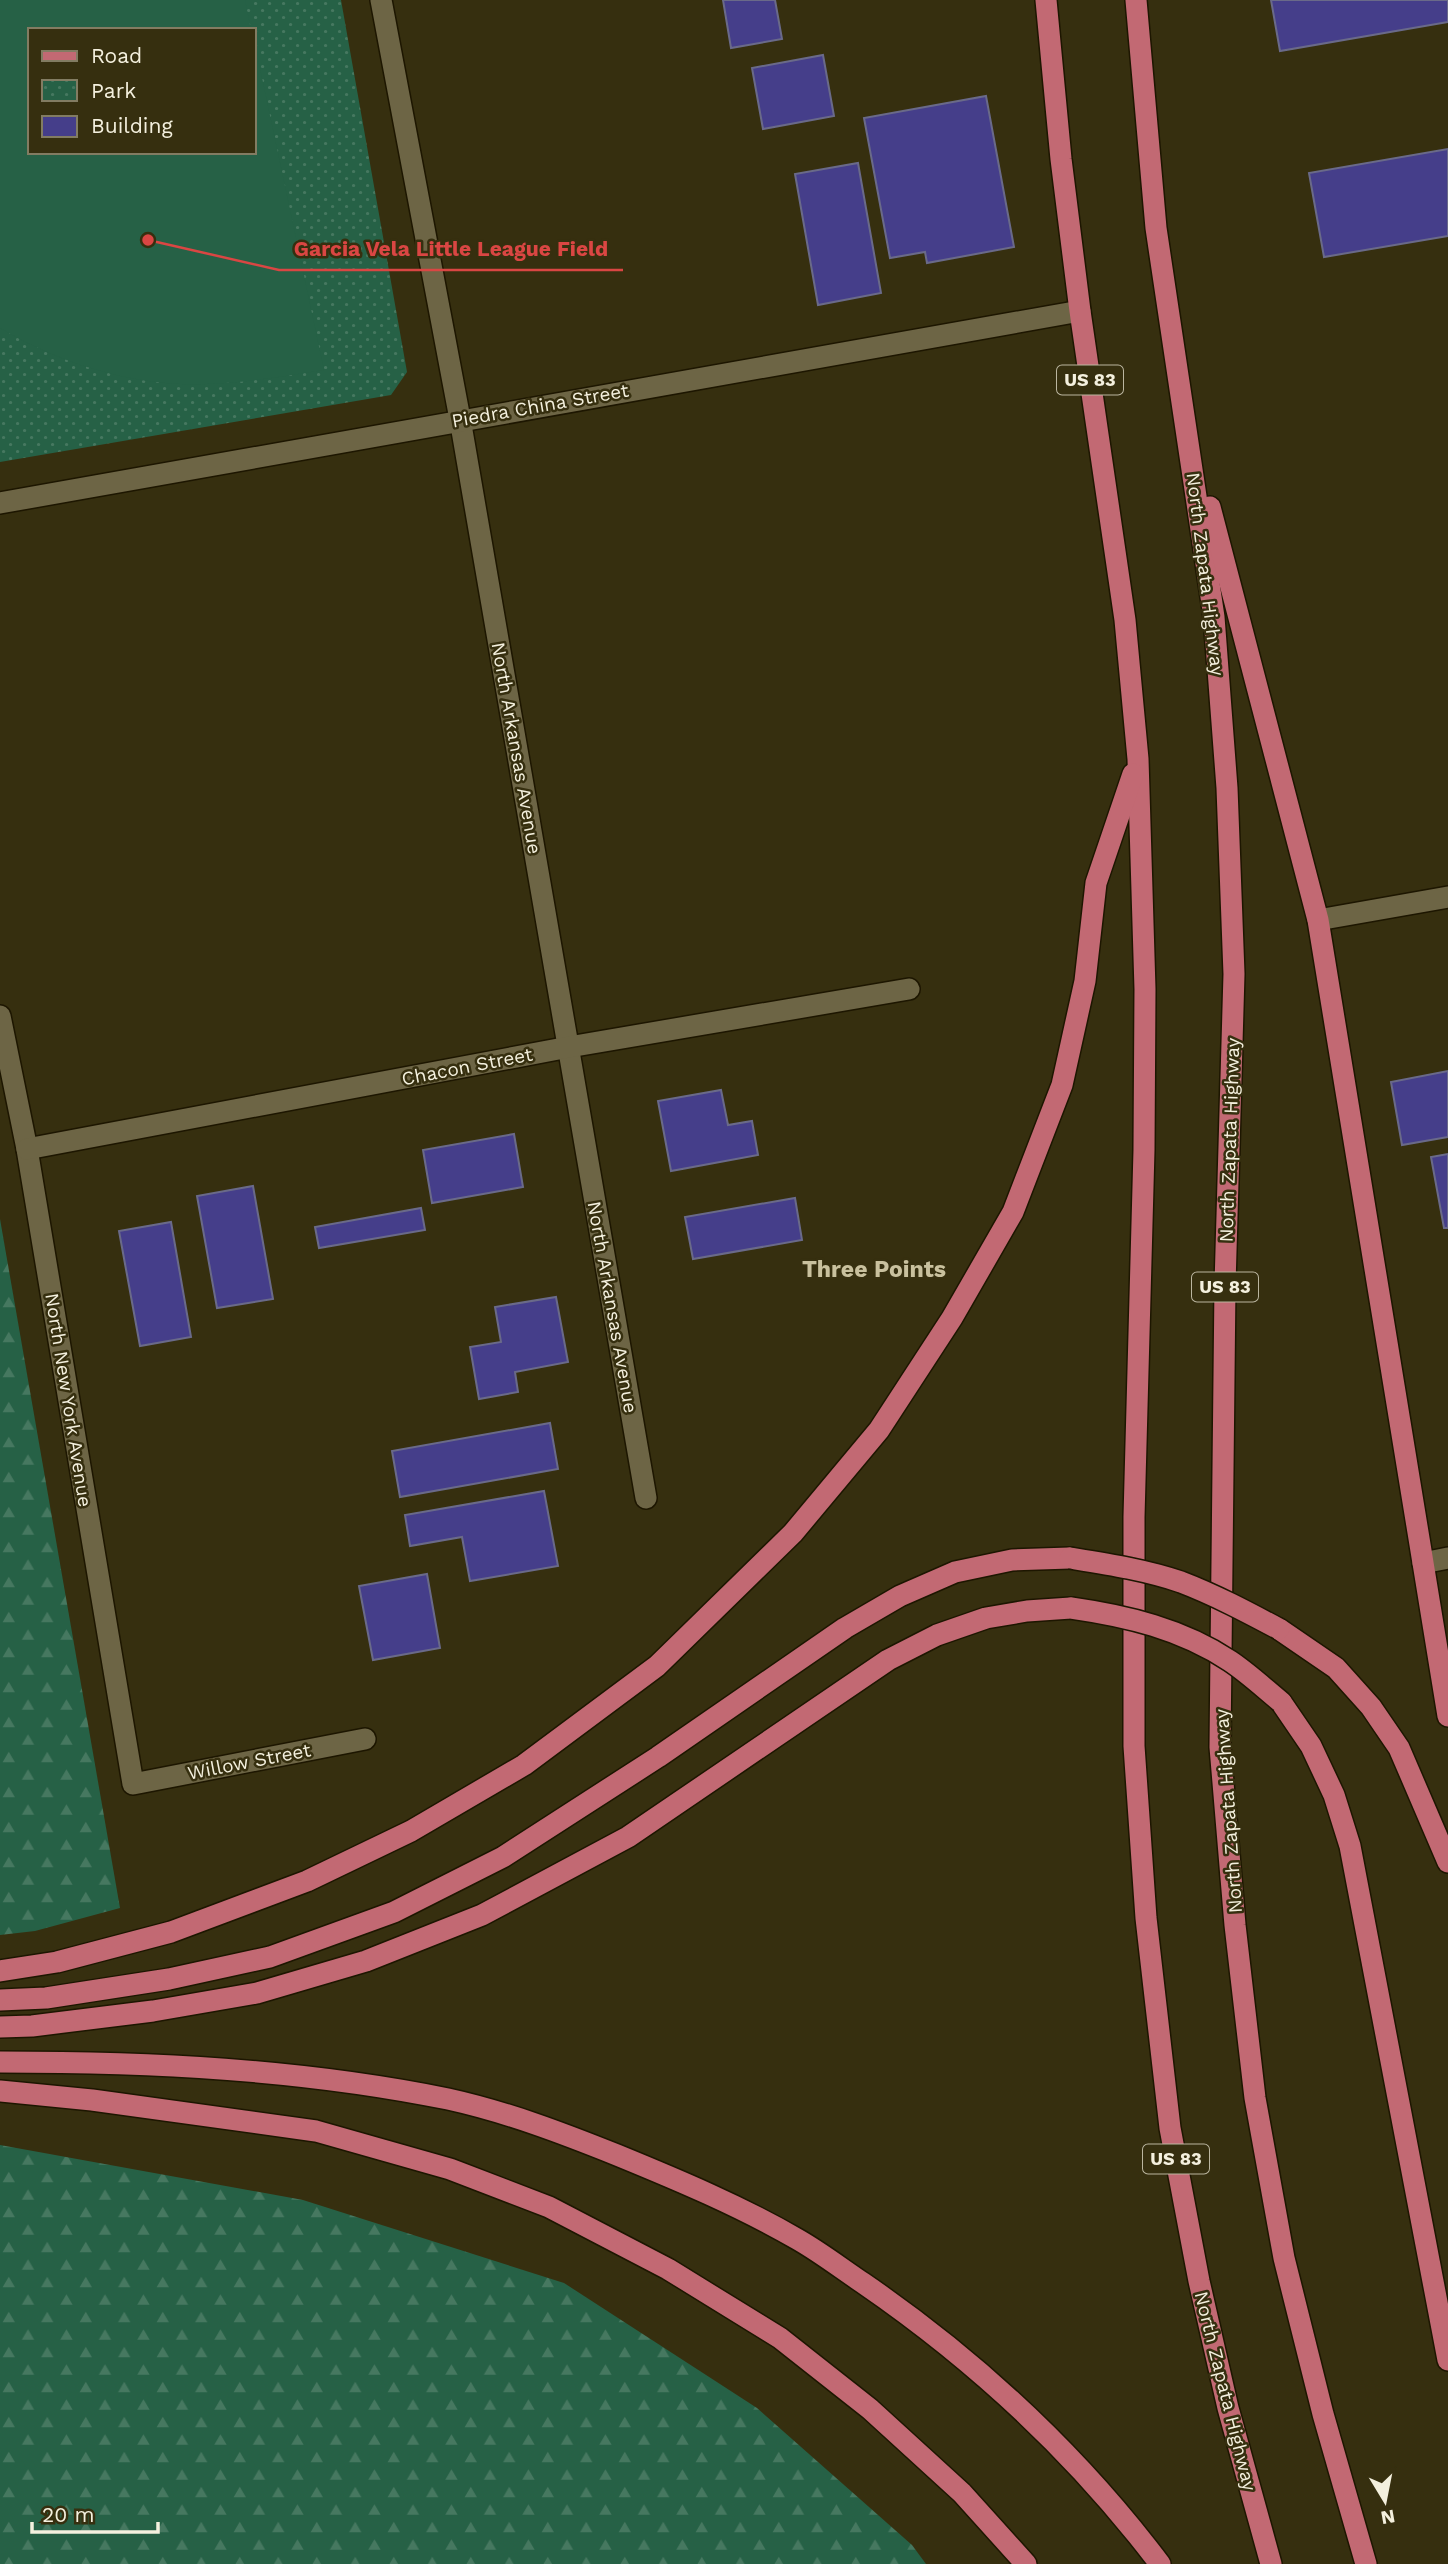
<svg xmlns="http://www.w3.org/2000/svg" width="1448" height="2564" viewBox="0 0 1448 2564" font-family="'Work Sans',sans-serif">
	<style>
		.forest { fill: url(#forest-firs) }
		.park { fill: url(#park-dots); fill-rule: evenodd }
		.garden { fill: #266146 }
		.building { fill: #453e8a; stroke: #6a6a89; stroke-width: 2 }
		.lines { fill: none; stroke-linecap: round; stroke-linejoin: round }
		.minor-casing { stroke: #1d1600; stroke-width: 24 }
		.major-casing { stroke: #1d1600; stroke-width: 24 }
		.minor { stroke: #6d6545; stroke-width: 21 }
		.major { stroke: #c26973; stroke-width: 21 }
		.major-bridge-casing { stroke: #1d1600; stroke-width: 24; stroke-linecap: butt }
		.major-bridge { stroke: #c26973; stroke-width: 21 }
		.labels { text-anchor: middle; stroke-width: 5; stroke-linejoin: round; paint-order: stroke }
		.shield { fill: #362f0f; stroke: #bbb6a0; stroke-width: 2 }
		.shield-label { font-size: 18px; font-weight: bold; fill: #f4f0de }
		.street-label { font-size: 19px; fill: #f4f0de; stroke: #362f0f }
		.quarter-label { font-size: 23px; font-weight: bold; fill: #c9c19e; stroke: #362f0f }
		.leader { fill: none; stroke: #da4643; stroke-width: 2.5 }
		.callout-dot { fill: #da4643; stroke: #362f0f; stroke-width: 2.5 }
		.callout-label { font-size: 21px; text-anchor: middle; font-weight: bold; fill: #da4643; stroke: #362f0f; stroke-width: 5; stroke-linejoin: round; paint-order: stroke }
	</style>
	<defs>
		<pattern id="forest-firs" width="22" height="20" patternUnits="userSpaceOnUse" patternTransform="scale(1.75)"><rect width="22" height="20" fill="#266146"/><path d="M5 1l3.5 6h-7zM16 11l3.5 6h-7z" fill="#467860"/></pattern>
		<pattern id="park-dots" width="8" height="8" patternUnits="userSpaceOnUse" patternTransform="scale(1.75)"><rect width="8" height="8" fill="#266146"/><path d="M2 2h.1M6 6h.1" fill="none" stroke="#467860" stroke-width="1.8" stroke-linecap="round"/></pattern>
	</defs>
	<rect width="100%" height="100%" fill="#362f0f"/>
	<g class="forest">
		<polygon points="0,1219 120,1908 35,1931 0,1935"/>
		<polygon points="0,2145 303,2200 564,2283 757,2408 912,2545 926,2564 0,2564"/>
	</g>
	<path class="park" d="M 0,0 L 341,0 L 407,372 L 391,395 L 0,462 ZM 30,30 L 254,30 L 254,152 L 30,152 Z"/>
	<path class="garden" d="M 0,0 L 245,0 L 251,30 L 30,30 L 30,152 L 254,152 L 254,40 L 324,370 C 285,376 246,383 206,384 C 135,387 61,364 0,328 Z"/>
	<g class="building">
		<polygon points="723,0 775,0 782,39 731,48"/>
		<polygon points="1271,0 1448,0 1448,22 1280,51"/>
		<polygon points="823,55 834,116 763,129 752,68"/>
		<polygon points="986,96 1014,247 927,263 925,252 890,258 864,118"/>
		<polygon points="1448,149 1448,236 1324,257 1309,173"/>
		<polygon points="858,163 881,293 818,305 795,174"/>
		<polygon points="1448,1071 1448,1137 1402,1145 1391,1082"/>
		<polygon points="721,1090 728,1125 752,1121 758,1155 671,1171 658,1101"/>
		<polygon points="514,1134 523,1187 432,1203 423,1150"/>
		<polygon points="1448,1154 1448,1228 1444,1228 1431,1157"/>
		<polygon points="253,1186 273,1299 217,1308 197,1196"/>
		<polygon points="795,1198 802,1240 693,1259 685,1217"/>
		<polygon points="421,1208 425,1230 319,1248 315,1227"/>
		<polygon points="171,1222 191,1337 140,1346 119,1231"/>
		<polygon points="556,1297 568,1362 515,1372 518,1392 479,1399 470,1347 501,1342 495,1307"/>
		<polygon points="550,1423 558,1469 400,1497 392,1451"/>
		<polygon points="544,1491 558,1566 470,1581 462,1537 410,1546 405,1515"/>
		<polygon points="427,1574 440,1648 373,1660 359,1586"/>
	</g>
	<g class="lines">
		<defs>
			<g id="minor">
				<polyline points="381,0 460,419 646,1498"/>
				<polyline points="0,503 1080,311"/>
				<polyline points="1318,920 1448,897"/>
				<polyline points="0,1016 27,1149 133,1784 365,1739"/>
				<polyline points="27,1149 569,1047 909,989"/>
				<polyline points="1423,1563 1448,1558"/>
			</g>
			<g id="major">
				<polyline points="1046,0 1061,159 1080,311 1125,620 1138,759 1145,989 1144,1150 1134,1517 1134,1746 1146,1918 1170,2128 1199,2281 1228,2408 1271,2564"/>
				<polyline points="1136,0 1156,228 1214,617 1227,788 1234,974 1225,1285 1220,1747 1235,1925 1255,2098 1284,2258 1323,2414 1366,2564"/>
				<polyline points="1210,507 1318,920 1448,1716"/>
				<polyline points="1279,1629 1336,1668 1371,1707 1399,1748 1448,1862"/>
				<polyline points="1281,1702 1311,1746 1334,1795 1350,1846 1448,2360"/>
				<polyline points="0,1971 57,1962 171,1932 307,1881 411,1831 524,1765 657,1666 793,1533 879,1430 952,1318 1013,1212 1062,1085 1085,981 1096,883 1133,774"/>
				<polyline points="0,2000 46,1998 169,1979 270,1957 394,1912 503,1857 658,1757 845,1628 900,1596 955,1572 1012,1560 1070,1558"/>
				<polyline points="0,2027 32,2026 153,2011 257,1993 366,1961 482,1915 628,1837 888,1660 937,1635 986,1618 1027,1611 1071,1608"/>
				<path d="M 0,2062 C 150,2062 300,2069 448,2099 C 507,2112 562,2133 617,2155 C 678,2180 740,2206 797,2239 C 820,2252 842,2269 863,2283 C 978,2362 1076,2453 1160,2564"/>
				<polyline points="0,2091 92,2100 316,2131 450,2169 549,2207 668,2269 780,2338 870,2409 962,2493 1026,2564"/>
			</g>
		</defs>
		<use href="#minor" class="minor-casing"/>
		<use href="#major" class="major-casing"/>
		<use href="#minor" class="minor"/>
		<use href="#major" class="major"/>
		<defs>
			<g id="major-bridge">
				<path d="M 1070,1558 C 1107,1564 1146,1570 1181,1582 C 1215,1595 1247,1612 1279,1629"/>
				<path d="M 1071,1608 C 1127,1616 1182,1629 1230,1661 C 1248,1673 1264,1688 1281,1702"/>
			</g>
		</defs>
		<use href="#major-bridge" class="major-bridge-casing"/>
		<use href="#major-bridge" class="major-bridge"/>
	</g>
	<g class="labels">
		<g class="shield">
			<rect x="1057" y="365.5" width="66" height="29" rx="5"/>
			<rect x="1192" y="1272.5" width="66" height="29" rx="5"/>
			<rect x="1143" y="2144.5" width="66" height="29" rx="5"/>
		</g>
		<g class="shield-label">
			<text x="1090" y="386">US 83</text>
			<text x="1225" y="1293">US 83</text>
			<text x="1176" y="2165">US 83</text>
		</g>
		<g class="street-label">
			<text transform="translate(540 405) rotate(-10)" y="7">Piedra China Street</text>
			<text transform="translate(1206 574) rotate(83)" y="7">North Zapata Highway</text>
			<text transform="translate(517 748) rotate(80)" y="7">North Arkansas Avenue</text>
			<text transform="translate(467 1066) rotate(-11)" y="7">Chacon Street</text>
			<text transform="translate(1229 1140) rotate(-88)" y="7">North Zapata Highway</text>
			<text transform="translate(613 1307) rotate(80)" y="7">North Arkansas Avenue</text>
			<text transform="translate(69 1400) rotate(81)" y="7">North New York Avenue</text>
			<text transform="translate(249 1761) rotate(-11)" y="7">Willow Street</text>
			<text transform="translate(1228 1811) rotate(-94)" y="7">North Zapata Highway</text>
			<text transform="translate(1226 2391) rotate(76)" y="7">North Zapata Highway</text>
		</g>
		<g class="quarter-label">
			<text x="874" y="1277">Three Points</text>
		</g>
	</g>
	<path class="leader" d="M148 240L279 270H623"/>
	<circle class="callout-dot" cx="148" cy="240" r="7"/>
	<g class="callout-label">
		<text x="451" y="256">Garcia Vela Little League Field</text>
	</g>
	<rect x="28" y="28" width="228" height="126" fill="#362f0f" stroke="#827c62" stroke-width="2"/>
	<rect x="42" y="51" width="35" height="10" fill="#c26973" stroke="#827c62" stroke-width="2"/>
	<text x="91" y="63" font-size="21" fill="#f4f0de">Road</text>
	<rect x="42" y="80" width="35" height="21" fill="url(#park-dots)" stroke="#827c62" stroke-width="2"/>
	<text x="91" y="98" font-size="21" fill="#f4f0de">Park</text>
	<rect x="42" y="116" width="35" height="21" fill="#453e8a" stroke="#827c62" stroke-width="2"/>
	<text x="91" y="133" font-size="21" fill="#f4f0de">Building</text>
	<g transform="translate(1385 2501) rotate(170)" stroke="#362f0f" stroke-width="5" paint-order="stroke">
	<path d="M0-5L12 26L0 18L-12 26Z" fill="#f4f0de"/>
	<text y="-10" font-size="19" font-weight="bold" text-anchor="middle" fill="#f4f0de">N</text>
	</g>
	<path d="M32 2522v10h126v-10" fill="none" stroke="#f4f0de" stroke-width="3.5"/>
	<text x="42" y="2522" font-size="21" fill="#f4f0de" stroke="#362f0f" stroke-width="5" paint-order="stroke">20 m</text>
</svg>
